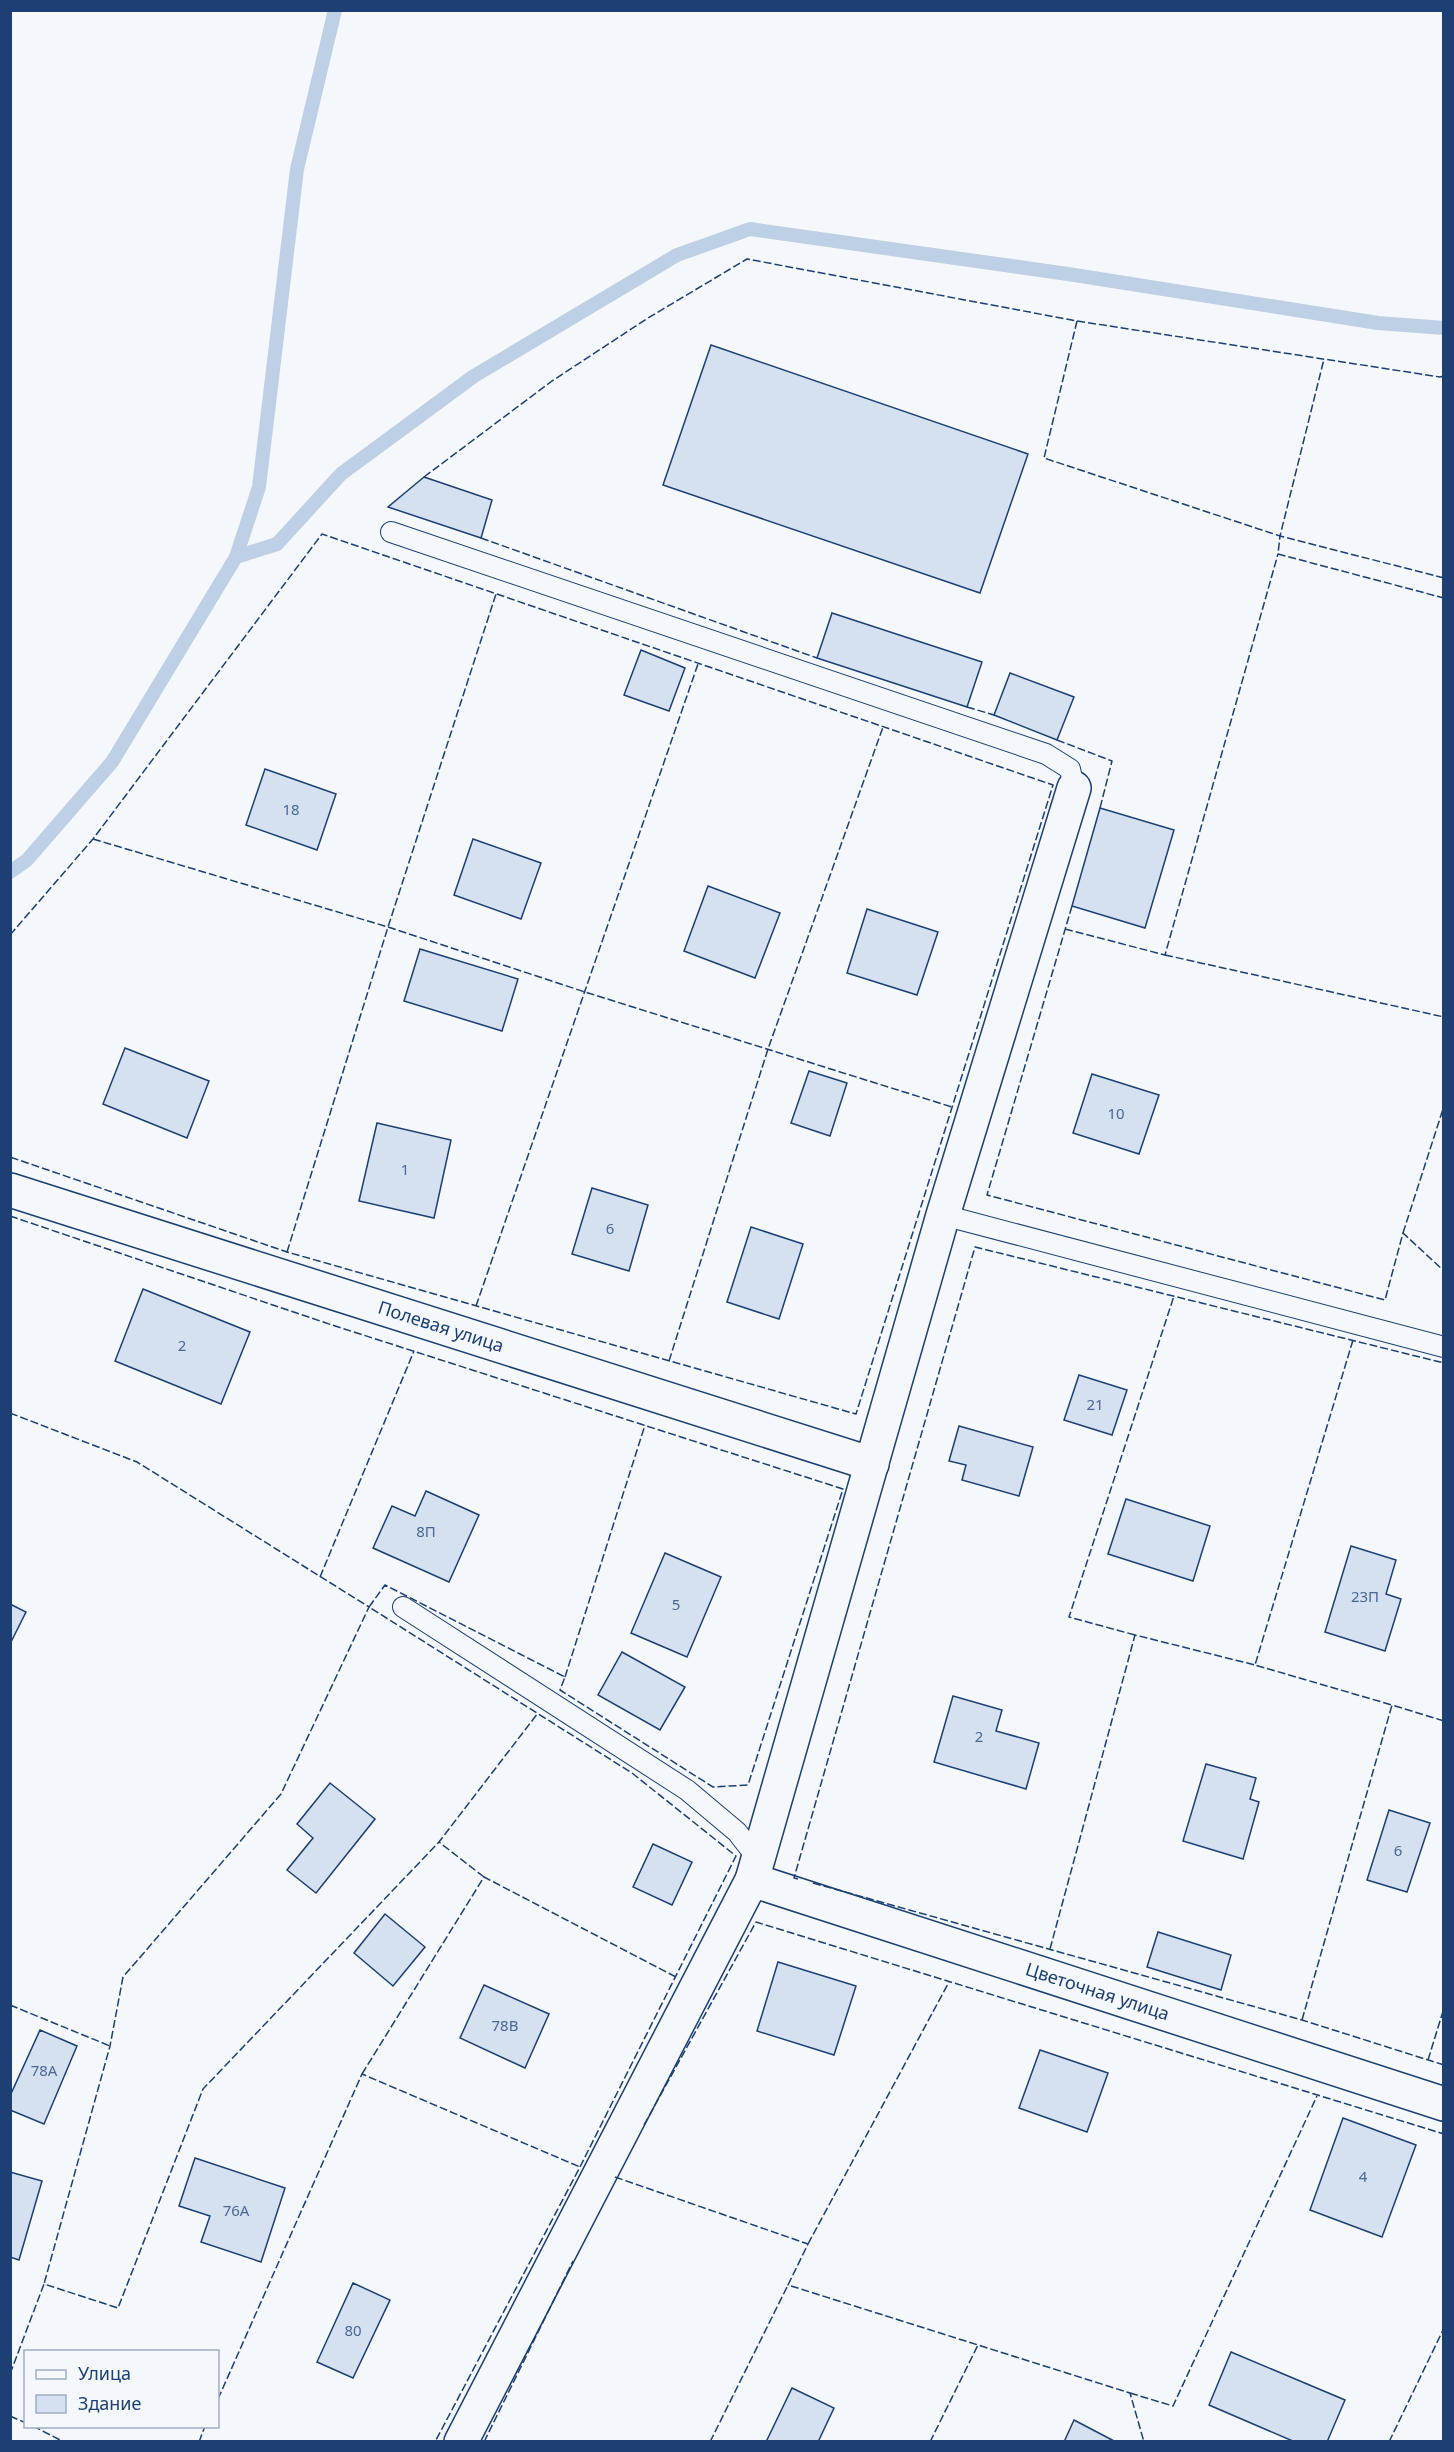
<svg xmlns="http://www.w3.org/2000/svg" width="1454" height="2452" viewBox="0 0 1454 2452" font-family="'Noto Sans',sans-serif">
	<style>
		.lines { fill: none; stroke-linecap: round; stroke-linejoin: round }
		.stream { stroke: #bed0e5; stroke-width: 14 }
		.building { fill: #d5e0f0; stroke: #1d3f73; stroke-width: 1.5 }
		.service-casing { stroke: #1d3f73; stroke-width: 22 }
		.minor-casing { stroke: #1d3f73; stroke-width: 36 }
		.service { stroke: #f4f7fb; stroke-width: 20 }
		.minor { stroke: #f4f7fb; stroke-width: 33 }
		.fence { stroke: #1d3f73; stroke-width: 1.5; stroke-dasharray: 8 3; stroke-linecap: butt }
		.labels { text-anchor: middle; stroke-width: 4.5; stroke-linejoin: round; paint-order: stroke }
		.number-label { font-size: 15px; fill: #4b6792 }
		.street-label { font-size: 18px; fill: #1d3f73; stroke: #f4f7fb }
	</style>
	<rect width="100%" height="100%" fill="#f4f7fb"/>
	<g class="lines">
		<g class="stream">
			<polyline points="236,557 277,544 341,474 474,376 677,255 750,229 1068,274 1378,323 1444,328"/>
			<polyline points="10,872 27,860 112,762 236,557 259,487 297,169 335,10"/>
		</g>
	</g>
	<g class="building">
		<polygon points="711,345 1028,454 980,593 663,485"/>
		<polygon points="424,477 492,500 481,538 388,507"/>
		<polygon points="832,613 982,662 967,707 817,658"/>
		<polygon points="641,650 685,668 669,711 624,695"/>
		<polygon points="1010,673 1074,697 1057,740 994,715"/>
		<polygon points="265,769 336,794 317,850 246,825"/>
		<polygon points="1100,808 1174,830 1145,928 1072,906"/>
		<polygon points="473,839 541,863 521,919 454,895"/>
		<polygon points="708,886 780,913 755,978 684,951"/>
		<polygon points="867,909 938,932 917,995 847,973"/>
		<polygon points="420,949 518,979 502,1031 404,1001"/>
		<polygon points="125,1048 209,1081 187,1138 103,1104"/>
		<polygon points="809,1071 847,1083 830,1136 791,1123"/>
		<polygon points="1092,1074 1159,1095 1139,1154 1073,1133"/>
		<polygon points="377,1123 451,1140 434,1218 359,1201"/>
		<polygon points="592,1188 648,1205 629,1271 572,1254"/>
		<polygon points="751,1227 803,1244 779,1319 727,1302"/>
		<polygon points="143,1289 250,1332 221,1404 115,1361"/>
		<polygon points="1079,1375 1127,1390 1112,1435 1064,1420"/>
		<polygon points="959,1426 1033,1447 1019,1496 962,1480 966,1465 949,1461"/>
		<polygon points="426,1491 479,1515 449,1582 373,1548 392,1506 415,1516"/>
		<polygon points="1126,1499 1210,1526 1193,1581 1108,1554"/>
		<polygon points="1351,1546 1396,1560 1386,1594 1401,1599 1385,1651 1325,1632"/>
		<polygon points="665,1553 721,1577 687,1657 631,1633"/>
		<polygon points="10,1604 26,1612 10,1644"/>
		<polygon points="622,1652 685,1687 660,1730 598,1695"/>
		<polygon points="953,1696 1002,1710 996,1731 1039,1743 1026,1789 934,1762"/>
		<polygon points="1206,1764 1256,1778 1250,1799 1259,1802 1243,1859 1183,1841"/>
		<polygon points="330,1783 375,1819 316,1893 287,1870 313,1838 297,1824"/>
		<polygon points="1389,1810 1430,1823 1407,1892 1367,1880"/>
		<polygon points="653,1844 692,1862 672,1905 633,1887"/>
		<polygon points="385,1914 425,1947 393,1986 354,1953"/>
		<polygon points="1158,1932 1231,1955 1221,1990 1147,1967"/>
		<polygon points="778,1962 856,1986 834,2055 757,2031"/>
		<polygon points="484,1985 549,2014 525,2068 460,2038"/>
		<polygon points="40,2030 77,2046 44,2124 10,2110 10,2096"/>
		<polygon points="1040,2050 1108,2073 1087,2132 1019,2108"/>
		<polygon points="1343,2118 1416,2145 1382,2237 1310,2210"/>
		<polygon points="195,2158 285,2188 261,2262 201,2242 210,2216 179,2206"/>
		<polygon points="10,2172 42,2181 19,2260 10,2257"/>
		<polygon points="353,2283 390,2300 353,2378 317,2362"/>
		<polygon points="1231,2352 1345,2400 1327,2442 1295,2442 1209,2405"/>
		<polygon points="792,2388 834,2408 818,2442 766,2442"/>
		<polygon points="1074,2420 1116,2442 1064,2442"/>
	</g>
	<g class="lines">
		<defs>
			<g id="service">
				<polyline points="391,532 1046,754 1070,769 1074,788"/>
				<polyline points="943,1215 1444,1347"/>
				<polyline points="403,1607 687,1790 737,1832 758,1859"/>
			</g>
			<g id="minor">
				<path id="s1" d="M 10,1190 L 872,1464"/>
				<path id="s2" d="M 752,1880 L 1444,2104"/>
				<polyline points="461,2442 752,1880 943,1215 1074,788"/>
			</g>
		</defs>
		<use href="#service" class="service-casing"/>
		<use href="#minor" class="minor-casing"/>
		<use href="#service" class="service"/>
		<use href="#minor" class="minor"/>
		<g class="fence">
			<polyline points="1077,321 1044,458 1280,536 1324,359"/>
			<polyline points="424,477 552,381 648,318 747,259 1077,321 1440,377 1444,376"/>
			<polyline points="481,538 817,658"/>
			<polyline points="1444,578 1280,536 1278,554 1444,598"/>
			<polyline points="967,707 994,715"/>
			<polyline points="1057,740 1112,761 1100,808"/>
			<polyline points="93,839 388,927 585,992 952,1107"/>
			<polyline points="1072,906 987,1195 1385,1300 1403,1233 1444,1271"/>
			<polyline points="1065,929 1165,955 1278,554"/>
			<polyline points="10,935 93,839 322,534 1053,785 856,1414 287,1252 10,1157"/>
			<polyline points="1165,955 1444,1017"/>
			<polyline points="10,1216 332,1325 843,1489 748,1785 713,1787 560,1690 565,1677 385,1585 369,1607 632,1773 736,1856 580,2167 435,2442"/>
			<polyline points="1403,1233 1444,1106"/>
			<polyline points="287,1252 388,927 496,594"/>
			<polyline points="476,1306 698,664"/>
			<polyline points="1353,1340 1255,1665 1392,1705"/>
			<polyline points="669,1361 768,1049 883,727"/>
			<polyline points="10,1413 137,1462 369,1607 281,1794 123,1977 110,2046 44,2284"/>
			<polyline points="320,1577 414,1351"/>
			<polyline points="1135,1635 1069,1617 1174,1296"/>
			<polyline points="565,1677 645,1425"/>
			<polyline points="484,1877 439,1842 538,1713"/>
			<polyline points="798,1879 794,1878 975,1247 1444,1363"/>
			<polyline points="813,1883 1302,2020 1444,2065"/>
			<polyline points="1050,1949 1135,1635 1255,1665"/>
			<polyline points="10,2005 110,2046"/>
			<polyline points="1302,2020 1392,1705 1444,1721"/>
			<polyline points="1428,2060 1444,2008"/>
			<polyline points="362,2074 484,1877 676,1977"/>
			<polyline points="644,2125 756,1922 1444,2134"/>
			<polyline points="615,2177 808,2244 788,2285 1130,2393 1144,2442"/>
			<polyline points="808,2244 949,1982"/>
			<polyline points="10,2374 44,2284 118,2308 203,2089 439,1842"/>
			<polyline points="1130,2393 1173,2406 1317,2096"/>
			<polyline points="218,2399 362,2074 580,2167"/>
			<polyline points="10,2416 26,2423"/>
			<polyline points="33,2426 64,2442"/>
			<polyline points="199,2442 205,2426"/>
			<polyline points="484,2442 573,2261"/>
			<polyline points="710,2442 788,2285"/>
			<polyline points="930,2442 978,2345"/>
			<polyline points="1389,2442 1444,2328"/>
		</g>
	</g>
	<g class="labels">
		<g class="number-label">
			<text x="291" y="815">18</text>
			<text x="1116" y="1119">10</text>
			<text x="405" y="1175">1</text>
			<text x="610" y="1234">6</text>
			<text x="182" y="1351">2</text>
			<text x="1095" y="1410">21</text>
			<text x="426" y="1537">8П</text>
			<text x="1365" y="1602">23П</text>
			<text x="676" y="1610">5</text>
			<text x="979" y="1742">2</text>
			<text x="1398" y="1856">6</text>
			<text x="505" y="2031">78В</text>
			<text x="44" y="2076">78А</text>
			<text x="1363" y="2182">4</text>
			<text x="236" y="2216">76А</text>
			<text x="353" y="2336">80</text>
		</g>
		<g class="street-label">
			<text dy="6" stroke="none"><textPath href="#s1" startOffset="452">Полевая улица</textPath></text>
			<text dy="6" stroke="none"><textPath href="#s2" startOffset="363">Цветочная улица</textPath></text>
		</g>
	</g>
	<rect width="1454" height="2452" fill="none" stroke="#1d3f73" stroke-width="24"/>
	<rect x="24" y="2350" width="195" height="78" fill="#f4f7fb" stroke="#9eadc5" stroke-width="1.5"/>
	<rect x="36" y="2370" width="30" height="9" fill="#f4f7fb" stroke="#9eadc5" stroke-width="1.5"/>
	<text x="78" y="2380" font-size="18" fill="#1d3f73">Улица</text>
	<rect x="36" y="2395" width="30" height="18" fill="#d5e0f0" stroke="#9eadc5" stroke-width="1.5"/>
	<text x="78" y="2410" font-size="18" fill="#1d3f73">Здание</text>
</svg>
